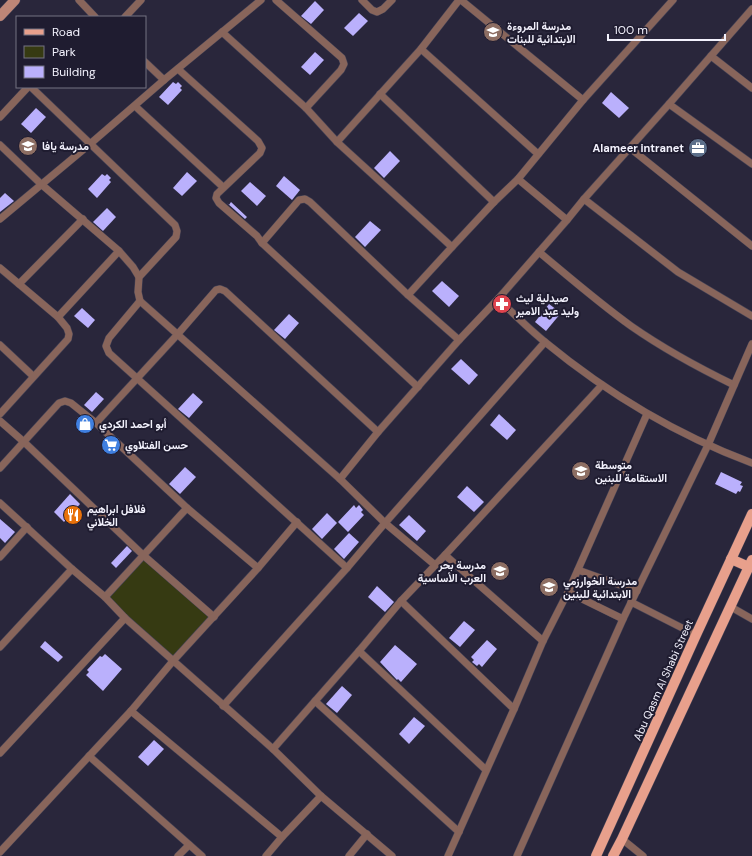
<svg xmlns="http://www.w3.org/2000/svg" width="752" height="856" viewBox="0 0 752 856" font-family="'DM Sans',Vazirmatn,sans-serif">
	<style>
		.green { fill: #363a12 }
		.building { fill: #bab0fc }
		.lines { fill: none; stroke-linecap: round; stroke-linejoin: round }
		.street-casing { stroke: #454356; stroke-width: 8 }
		.secondary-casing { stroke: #454356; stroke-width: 11 }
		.primary-casing { stroke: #454356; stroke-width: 11 }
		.street { stroke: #88655b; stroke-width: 7 }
		.secondary { stroke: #be8677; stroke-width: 10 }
		.primary { stroke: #e8a08c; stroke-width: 10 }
		.labels { text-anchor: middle; stroke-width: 4; stroke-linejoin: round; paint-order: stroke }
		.poi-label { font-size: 11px; font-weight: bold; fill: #f3f2fd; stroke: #1f1c30; text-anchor: start }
		.street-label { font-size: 11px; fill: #f3f2fd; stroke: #1f1c30 }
	</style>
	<rect width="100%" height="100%" fill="#29263b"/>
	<polygon class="green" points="143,555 214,617 173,661 105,597"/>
	<g class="building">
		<polygon points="315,1 324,10 311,24 301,16"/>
		<polygon points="359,13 368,21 353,36 344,28"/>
		<polygon points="315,52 324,60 310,75 301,67"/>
		<polygon points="173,82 176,84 178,82 182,86 180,88 182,90 168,105 159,97"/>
		<polygon points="611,92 629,108 619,118 602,103"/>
		<polygon points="36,108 46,117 31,133 21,124"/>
		<polygon points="390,151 400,161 384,178 374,168"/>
		<polygon points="187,172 197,181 182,196 173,188"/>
		<polygon points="102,174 105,176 107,174 111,178 109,180 111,182 97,198 88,189"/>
		<polygon points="284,176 300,190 292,200 276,186"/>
		<polygon points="250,182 266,196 257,206 241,191"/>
		<polygon points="5,193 14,201 0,212 0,198"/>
		<polygon points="231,202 247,217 245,219 227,203 229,205"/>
		<polygon points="107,208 116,217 103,231 93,222"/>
		<polygon points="370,221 381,230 365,247 355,237"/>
		<polygon points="442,281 459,296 449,307 432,291"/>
		<polygon points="549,304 561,313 546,331 535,322"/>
		<polygon points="82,308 95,320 88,328 74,316"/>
		<polygon points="289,314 299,323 285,339 274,330"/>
		<polygon points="461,359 478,375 469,385 451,369"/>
		<polygon points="96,392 104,399 92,412 84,405"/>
		<polygon points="193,393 203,402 189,418 178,409"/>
		<polygon points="499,414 516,430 507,440 490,425"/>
		<polygon points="185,467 196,477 180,494 169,484"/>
		<polygon points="721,472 742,482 740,485 743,486 740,492 738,491 736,494 715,484"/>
		<polygon points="467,486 484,502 474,512 457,497"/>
		<polygon points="70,494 80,504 64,522 54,512"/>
		<polygon points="354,505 356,508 359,505 363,510 361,512 364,515 348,532 338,522"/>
		<polygon points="327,513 337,523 322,539 312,529"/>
		<polygon points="409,515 426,531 417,541 399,525"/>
		<polygon points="0,519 15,532 5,543 0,538"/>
		<polygon points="349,533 359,542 344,559 334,549"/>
		<polygon points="127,546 132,551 116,568 111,563"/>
		<polygon points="377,586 394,602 385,612 368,597"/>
		<polygon points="464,621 475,630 460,647 449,638"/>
		<polygon points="487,640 497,649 482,667 479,664 477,666 472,662 474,660 471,657"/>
		<polygon points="45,641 63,657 58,662 40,647"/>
		<polygon points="395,645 417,664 401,682 398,679 397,680 380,662"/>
		<polygon points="105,654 122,669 103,691 86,675 89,672 87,670 100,656 102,657"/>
		<polygon points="342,686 352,695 337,713 326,704"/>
		<polygon points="414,717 425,726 409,744 399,734"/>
		<polygon points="154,740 164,749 148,766 138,757"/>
	</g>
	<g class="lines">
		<defs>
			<g id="street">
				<polyline points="79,0 95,17"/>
				<polyline points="276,0 342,58 344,64 341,70 306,108"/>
				<polyline points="362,0 372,10 377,12 383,9 392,0"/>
				<polyline points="461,0 583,100"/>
				<polyline points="125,17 141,0"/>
				<polyline points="222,32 306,108 337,142 452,247"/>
				<polyline points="421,49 538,154"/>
				<polyline points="711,56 752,88"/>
				<polyline points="145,62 164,80"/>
				<polyline points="178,69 258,141 262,148 260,153 217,194 216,198 219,203 257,236 262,243 418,387"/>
				<polyline points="31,87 175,225 177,231 176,237 139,277 138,292 140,301 340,479 385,523 435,565"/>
				<polyline points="380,94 494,202"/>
				<polyline points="669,104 752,164"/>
				<polyline points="135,106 223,187"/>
				<polyline points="0,117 28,87"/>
				<polyline points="337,142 421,49 459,0"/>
				<polyline points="0,145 41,184 119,251 133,267 139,277"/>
				<polyline points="630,148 752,246"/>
				<polyline points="518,179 567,220"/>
				<polyline points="584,199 678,272 752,316"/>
				<polyline points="0,219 90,144 164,80 261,0"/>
				<polyline points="262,243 299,200 305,199 310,202 408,295 459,340"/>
				<path d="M 539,252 C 569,277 599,303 631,326 C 664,349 699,368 734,385"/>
				<polyline points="0,268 58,317 67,328 69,334 68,339 0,414"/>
				<polyline points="19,284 83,219"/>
				<polyline points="408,295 452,247 494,202 518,179 583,100 673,0"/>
				<path d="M 498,299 C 514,314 529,329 545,342 C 607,393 677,435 752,463"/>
				<polyline points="140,301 109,338 106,346 109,353 347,568"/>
				<polyline points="58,317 119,251"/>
				<polyline points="0,345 33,376"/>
				<polyline points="0,421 24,442 143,555 214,617"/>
				<polyline points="96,423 177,335 216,290 220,289 225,291 378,432"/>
				<polyline points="0,468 59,403 65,401 71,403 96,423 187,508 258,568"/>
				<polyline points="340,479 378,432 459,340 498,299 567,220 584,199 669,104 752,9"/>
				<polyline points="0,503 72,569 105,597 125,618 273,749 321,796 392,856"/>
				<polyline points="445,555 543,641"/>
				<polyline points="0,557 27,527"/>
				<polyline points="578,570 637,591"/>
				<polyline points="568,592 623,619"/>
				<polyline points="105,597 187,508"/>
				<polyline points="401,601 514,709"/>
				<polyline points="631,602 696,635"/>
				<polyline points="731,607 752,619"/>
				<polyline points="0,647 72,569"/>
				<polyline points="359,651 486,770"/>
				<polyline points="315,701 459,832"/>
				<polyline points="223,706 347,568 385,523 545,342"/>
				<polyline points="131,711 282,837"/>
				<polyline points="273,749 359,651 401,601 445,555 602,385"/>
				<polyline points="0,753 125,618"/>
				<polyline points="89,756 202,856"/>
				<polyline points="622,839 643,856"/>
				<polyline points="0,852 131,711 173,661 258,568 297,522"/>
				<polyline points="178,856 189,845"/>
				<polyline points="266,856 282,837 321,796"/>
				<polyline points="349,856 367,834"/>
				<polyline points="448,856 514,709 543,641 568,592 647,414"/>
				<polyline points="517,856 623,619 708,445 752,344"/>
			</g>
			<polyline id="secondary" points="0,16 15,0"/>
			<g id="primary">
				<polyline points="731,559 749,567"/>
				<polyline points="596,856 696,635 752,514"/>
				<polyline points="613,856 622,839 752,560"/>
			</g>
		</defs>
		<use href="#street" class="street-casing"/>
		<use href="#secondary" class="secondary-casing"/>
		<use href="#primary" class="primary-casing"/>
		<use href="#street" class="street"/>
		<use href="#secondary" class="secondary"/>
		<use href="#primary" class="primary"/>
	</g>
	<defs>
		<symbol id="school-disc" viewBox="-11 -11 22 22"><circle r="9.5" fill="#8d6e63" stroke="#1f1c30"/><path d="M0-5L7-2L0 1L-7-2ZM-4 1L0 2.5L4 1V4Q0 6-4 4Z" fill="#fff"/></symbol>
		<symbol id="office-disc" viewBox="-11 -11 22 22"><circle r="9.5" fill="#5c6f8a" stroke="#1f1c30"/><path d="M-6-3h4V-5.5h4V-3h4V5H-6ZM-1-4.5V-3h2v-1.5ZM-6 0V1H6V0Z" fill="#fff"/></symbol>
		<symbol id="pharmacy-disc" viewBox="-11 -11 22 22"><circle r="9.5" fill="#e0444e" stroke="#1f1c30"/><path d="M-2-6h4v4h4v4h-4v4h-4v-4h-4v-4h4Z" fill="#fff"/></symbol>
		<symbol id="shop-disc" viewBox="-11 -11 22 22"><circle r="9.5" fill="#3f7fe0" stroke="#1f1c30"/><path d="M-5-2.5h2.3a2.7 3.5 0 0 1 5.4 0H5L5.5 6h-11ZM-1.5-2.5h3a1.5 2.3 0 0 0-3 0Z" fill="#fff"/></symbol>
		<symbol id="supermarket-disc" viewBox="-11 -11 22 22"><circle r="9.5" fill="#3f7fe0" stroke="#1f1c30"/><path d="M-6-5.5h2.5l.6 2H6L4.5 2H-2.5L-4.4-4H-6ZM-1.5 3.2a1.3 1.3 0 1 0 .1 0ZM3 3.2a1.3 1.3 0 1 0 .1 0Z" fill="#fff"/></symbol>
		<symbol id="restaurant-disc" viewBox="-11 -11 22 22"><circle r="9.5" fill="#e8710a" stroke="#1f1c30"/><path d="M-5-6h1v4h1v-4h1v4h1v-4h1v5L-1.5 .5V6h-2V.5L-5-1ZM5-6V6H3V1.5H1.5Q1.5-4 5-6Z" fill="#fff"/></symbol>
	</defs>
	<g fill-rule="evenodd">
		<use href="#school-disc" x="482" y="21" width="22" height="22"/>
		<use href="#school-disc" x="17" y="135" width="22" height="22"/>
		<use href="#office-disc" x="687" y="137" width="22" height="22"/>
		<use href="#pharmacy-disc" x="491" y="293" width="22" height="22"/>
		<use href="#shop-disc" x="74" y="413" width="22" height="22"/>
		<use href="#supermarket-disc" x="100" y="434" width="22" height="22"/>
		<use href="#school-disc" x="570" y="460" width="22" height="22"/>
		<use href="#restaurant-disc" x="62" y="504" width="22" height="22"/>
		<use href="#school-disc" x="489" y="560" width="22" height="22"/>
		<use href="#school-disc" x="538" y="576" width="22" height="22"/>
	</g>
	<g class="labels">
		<g class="poi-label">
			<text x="507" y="30">مدرسة المروءة<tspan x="507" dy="13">الابتدائية للبنات</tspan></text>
			<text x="42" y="150">مدرسة يافا</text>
			<text x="684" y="152" text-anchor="end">Alameer intranet</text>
			<text x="516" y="302">صيدلية ليث<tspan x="516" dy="13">وليد عبد الامير</tspan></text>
			<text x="99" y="428">أبو احمد الكردي</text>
			<text x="125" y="449">حسن الفتلاوي</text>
			<text x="595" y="469">متوسطة<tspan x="595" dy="13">الاستقامة للبنين</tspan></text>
			<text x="87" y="513">فلافل ابراهيم<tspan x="87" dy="13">الخلاني</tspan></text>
			<text x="486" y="569" text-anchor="end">مدرسة بحر<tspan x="486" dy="13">العرب الأساسية</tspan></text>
			<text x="563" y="585">مدرسة الخوارزمي<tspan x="563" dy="13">الابتدائية للبنين</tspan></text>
		</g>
		<g class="street-label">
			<text transform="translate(663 680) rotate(-66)" y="4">Abu Qasm Al Shabi Street</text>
		</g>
	</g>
	<rect x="16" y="16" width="130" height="72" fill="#1f1c30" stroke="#747282"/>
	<rect x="24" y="29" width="20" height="6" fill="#e8a08c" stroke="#747282"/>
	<text x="52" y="36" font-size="12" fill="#f3f2fd">Road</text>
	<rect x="24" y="46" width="20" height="12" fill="#363a12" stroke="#747282"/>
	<text x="52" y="56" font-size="12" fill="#f3f2fd">Park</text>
	<rect x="24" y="66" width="20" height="12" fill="#bab0fc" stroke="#747282"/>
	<text x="52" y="76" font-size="12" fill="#f3f2fd">Building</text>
	<path d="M608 34v6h117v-6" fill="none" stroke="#f3f2fd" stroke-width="2"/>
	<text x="614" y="34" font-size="12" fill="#f3f2fd" stroke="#1f1c30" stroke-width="3" paint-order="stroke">100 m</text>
</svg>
